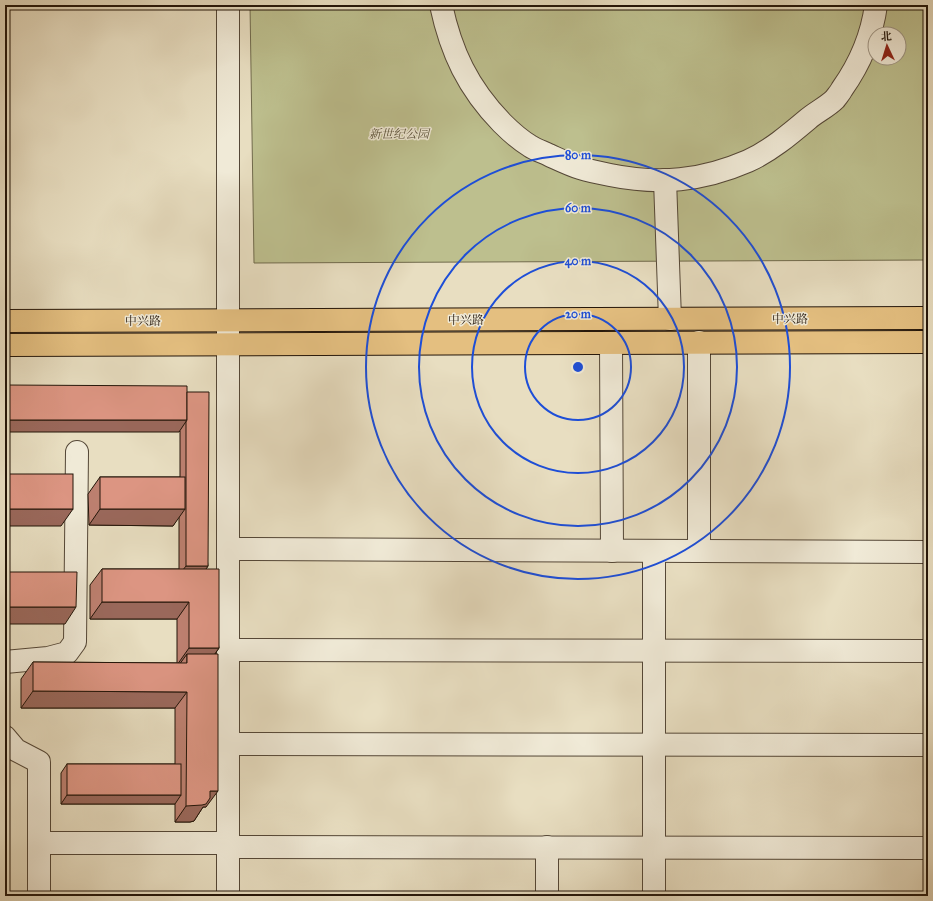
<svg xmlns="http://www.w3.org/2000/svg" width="933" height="901" viewBox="0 0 933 901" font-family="'IM FELL Great Primer','Noto Serif SC',serif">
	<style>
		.green { fill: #bdbf8e; stroke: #706a4c; fill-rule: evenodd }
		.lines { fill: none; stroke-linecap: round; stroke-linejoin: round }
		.minor-casing { stroke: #544737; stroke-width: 24 }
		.major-casing { stroke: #231509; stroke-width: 24 }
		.minor { stroke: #f0ead7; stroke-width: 22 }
		.major { stroke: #e4bf80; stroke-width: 22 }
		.wall { fill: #bd8070; stroke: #231509 }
		.shaded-wall { fill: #9a685b; stroke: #231509 }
		.building { fill: #dc9582; stroke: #231509 }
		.ring { fill: none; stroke: #1d4ed8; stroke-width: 2 }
		.labels { text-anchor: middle; stroke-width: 3; stroke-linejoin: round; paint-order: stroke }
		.park-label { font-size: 12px; font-style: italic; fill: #595038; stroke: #f0ead7 }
		.street-label { font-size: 12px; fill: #231509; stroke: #f0ead7 }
		.centre { fill: #1d4ed8; stroke: #f0ead7; stroke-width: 2 }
		.ring-label { font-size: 12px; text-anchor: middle; font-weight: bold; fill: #1d4ed8; stroke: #f0ead7; stroke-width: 3; stroke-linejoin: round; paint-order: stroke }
	</style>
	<rect width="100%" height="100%" fill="#e8dec1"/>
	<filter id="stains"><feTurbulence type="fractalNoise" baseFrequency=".005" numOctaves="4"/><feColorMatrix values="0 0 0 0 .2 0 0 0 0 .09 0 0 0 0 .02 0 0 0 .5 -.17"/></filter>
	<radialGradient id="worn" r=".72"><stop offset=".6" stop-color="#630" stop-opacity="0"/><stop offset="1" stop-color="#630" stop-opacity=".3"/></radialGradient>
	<path class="green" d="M 250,5 L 928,5 L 928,260 L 254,263 ZM 875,34 L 899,34 L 899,58 L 875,58 Z"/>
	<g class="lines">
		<defs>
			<g id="minor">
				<polyline points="228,5 228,896"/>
				<path d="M 441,5 C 451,52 468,88 502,123 C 510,131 520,140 530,146 C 536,150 543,152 549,155 C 560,160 570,165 580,168 C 590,171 600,173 610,175 C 659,185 702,181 748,161 C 770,151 789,135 808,119 C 816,112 827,107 835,99 C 837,96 840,93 842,89 C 859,65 872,35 876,5"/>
				<polyline points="665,180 670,319"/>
				<polyline points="699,342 699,551"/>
				<polyline points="611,343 612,551"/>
				<polyline points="228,549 928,552"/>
				<polyline points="228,650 928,651"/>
				<polyline points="5,662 48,658 67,653 75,642 77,452"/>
				<polyline points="5,737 16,750 39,762 39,896"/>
				<polyline points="228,744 928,745"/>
				<polyline points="39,843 228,843"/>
				<polyline points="228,847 928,848"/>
				<polyline points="547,847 547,896"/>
				<polyline points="654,896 654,551"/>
			</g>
			<g id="major">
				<polyline points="5,321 928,318"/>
				<polyline points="5,345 928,342"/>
			</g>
		</defs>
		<use href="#minor" class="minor-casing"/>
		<use href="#major" class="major-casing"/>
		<use href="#minor" class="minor"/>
		<use href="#major" class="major"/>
	</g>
	<polygon class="wall" points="187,392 208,566 206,569 219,648 215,654 206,807 203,807 194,821 190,822 175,822 175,804 61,804 61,773 67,764 175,764 175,708 21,708 21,679 33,662 177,663 177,619 90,619 90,585 102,569 179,569 179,516 173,526 89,525 88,494 100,477 180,477 180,431 179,432"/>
	<g class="shaded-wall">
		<polygon points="5,420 187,420 179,432 5,432"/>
		<polygon points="5,509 73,509 61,526 5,526"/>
		<polygon points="100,509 185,509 173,526 89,525"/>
		<polygon points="186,566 208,566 202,575 179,575"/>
		<polygon points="102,602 189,602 177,619 90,619"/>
		<polygon points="5,607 76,607 65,624 5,624"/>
		<polygon points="189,648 219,648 207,665 187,663 187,654 179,665 177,665"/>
		<polygon points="33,691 187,692 175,708 21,708"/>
		<polygon points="210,791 218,791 206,807 203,807 194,821 190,822 175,822 186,806"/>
		<polygon points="67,795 181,795 175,804 61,804"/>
	</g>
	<g class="building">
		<polygon points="5,385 187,386 187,420 5,420"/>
		<polygon points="187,392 209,392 208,566 186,566 186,422 187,420"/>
		<rect x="5" y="474" width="68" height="35"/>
		<rect x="100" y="477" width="85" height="32"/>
		<polygon points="102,569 219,569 219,648 189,648 189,602 102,602"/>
		<polygon points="5,572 77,572 76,607 5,607"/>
		<polygon points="187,654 218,654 218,791 210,791 210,798 206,804 202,805 186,806 187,692 33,691 33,662 187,663"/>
		<rect x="67" y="764" width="114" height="31"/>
	</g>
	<g class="ring">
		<circle cx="578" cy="367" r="53"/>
		<circle cx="578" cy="367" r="106"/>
		<circle cx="578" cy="367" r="159"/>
		<circle cx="578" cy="367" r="212"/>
	</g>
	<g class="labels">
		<g class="park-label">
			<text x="399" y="138">新世纪公园</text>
		</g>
		<g class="street-label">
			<text x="790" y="323">中兴路</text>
			<text x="466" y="324">中兴路</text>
			<text x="143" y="325">中兴路</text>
		</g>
	</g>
	<circle cx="578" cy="367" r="6" class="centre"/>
	<g class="ring-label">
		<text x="578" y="159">80 m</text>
		<text x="578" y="212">60 m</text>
		<text x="578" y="265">40 m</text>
		<text x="578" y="318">20 m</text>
	</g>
	<rect width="933" height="901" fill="none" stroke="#e8dec1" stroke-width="20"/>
	<rect x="6" y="6" width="921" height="889" fill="none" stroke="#231509" stroke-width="2"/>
	<rect x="10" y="10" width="913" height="881" fill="none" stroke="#231509"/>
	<g transform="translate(887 46) rotate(356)"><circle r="19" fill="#f0ead7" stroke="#9e9585"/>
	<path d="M0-3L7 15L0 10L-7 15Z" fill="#8f2418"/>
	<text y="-6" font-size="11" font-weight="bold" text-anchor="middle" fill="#231509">北</text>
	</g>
	<rect width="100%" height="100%" filter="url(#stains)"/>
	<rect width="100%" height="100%" fill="url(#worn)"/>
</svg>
